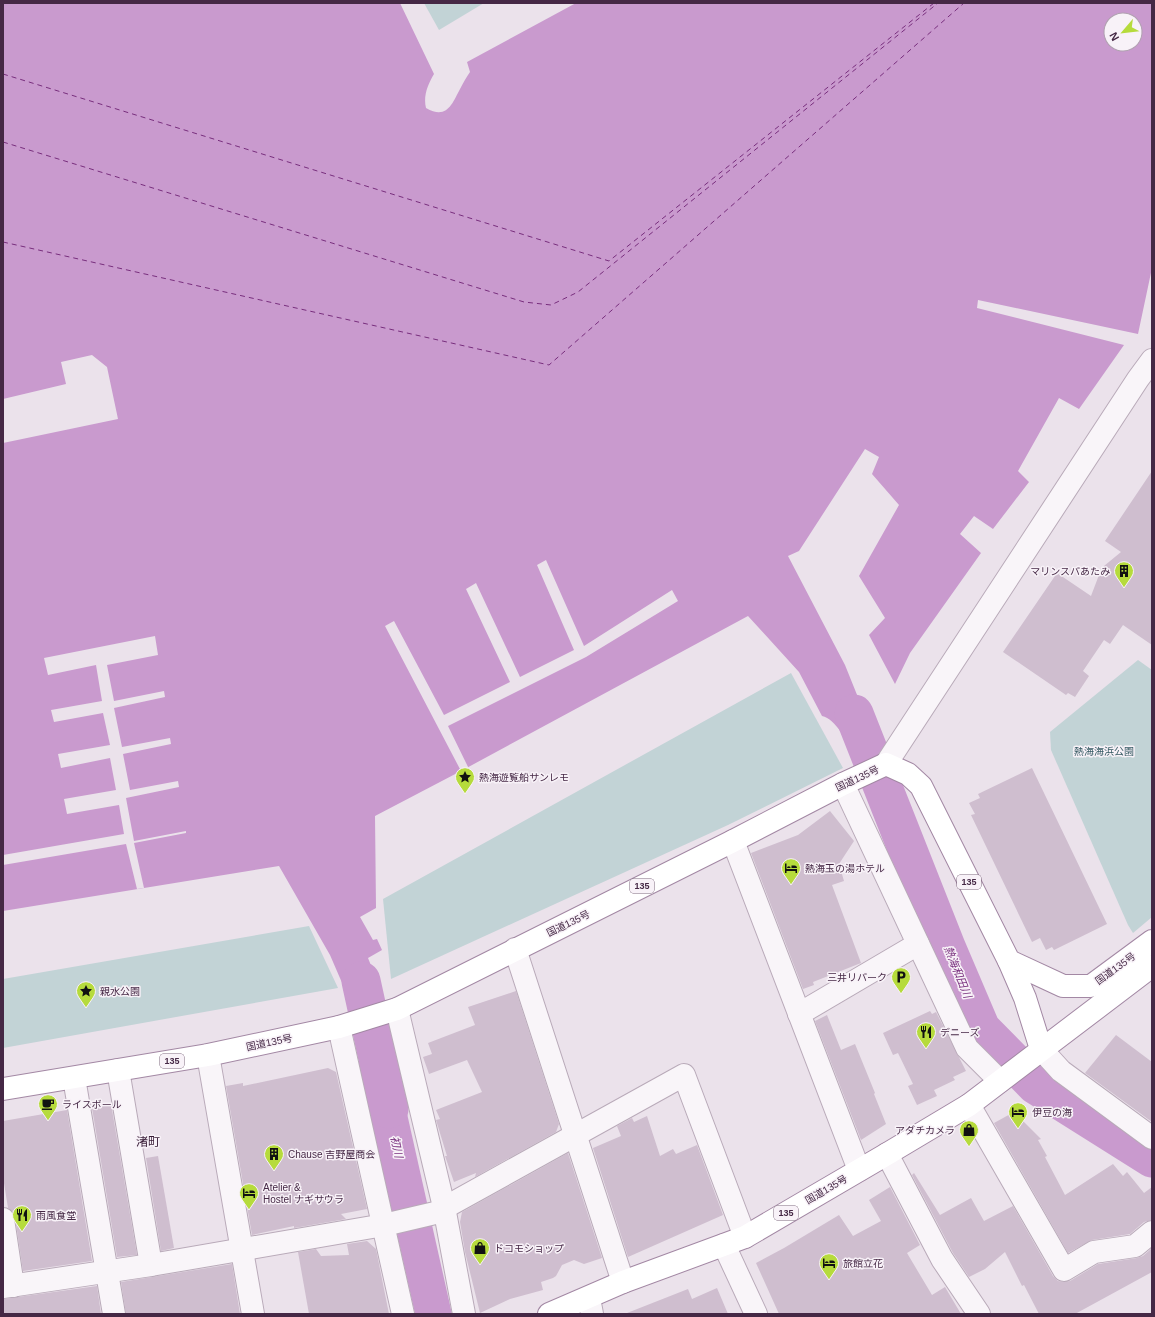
<svg xmlns="http://www.w3.org/2000/svg" width="1155" height="1317" viewBox="0 0 1155 1317" font-family="Arial,'Noto Sans JP',sans-serif">
	<style>
		.green { fill: #c2d3d6 }
		.water { fill: #c99ace; fill-rule: evenodd }
		.pier { fill: #ebe2eb }
		.lines { fill: none; stroke-linecap: round; stroke-linejoin: round }
		.river { stroke: #c99ace; stroke-width: 39 }
		.ferry { stroke: #782e7d; stroke-width: 1; stroke-dasharray: 5 4; stroke-linecap: butt }
		.building { fill: #cfbecf }
		.minor-casing { stroke: #b9aab9; stroke-width: 24 }
		.tertiary-casing { stroke: #b9aab9; stroke-width: 24 }
		.trunk-casing { stroke: #a388a4; stroke-width: 24 }
		.minor { stroke: #f9f5f9; stroke-width: 22 }
		.tertiary { stroke: #f9f5f9; stroke-width: 22 }
		.trunk { stroke: #fff; stroke-width: 22 }
		.labels { text-anchor: middle; stroke-width: 3; stroke-linejoin: round; paint-order: stroke }
		.shield { fill: #f8f2f8; stroke: #7b657b; stroke-width: 1 }
		.shield-label { font-size: 9px; font-weight: bold; fill: #452845 }
		.poi-label { font-size: 10px; fill: #452845; stroke: #f8f2f8; text-anchor: start }
		.park-label { font-size: 10px; fill: #345962; stroke: #f8f2f8 }
		.street-label { font-size: 10px; fill: #452845; stroke: #f8f2f8 }
		.water-label { font-size: 11px; font-style: italic; fill: #782e7d; stroke: #f8f2f8 }
		.quarter-label { font-size: 12px; fill: #361a35; stroke: #f8f2f8 }
	</style>
	<rect width="100%" height="100%" fill="#ebe2eb"/>
	<g class="green">
		<polygon points="424,3 484,3 439,30"/>
		<polygon points="1138,660 1152,670 1152,917 1133,933 1128,925 1051,750 1050,732"/>
		<polygon points="791,673 843,768 728,825 391,979 383,899"/>
		<polygon points="309,926 338,988 3,1048 3,979"/>
	</g>
	<g class="water">
		<path d="M 3,3 L 400,3 L 434,74 C 428,84 423,96 426,108 C 447,120 452,104 460,89 C 463,83 466,78 470,72 L 467,62 L 576,3 L 1152,3 L 1152,268 L 1138,334 L 978,300 L 977,308 L 1124,345 L 1079,409 L 1059,398 L 1018,471 L 1029,482 L 993,529 L 974,516 L 960,534 L 981,553 L 910,653 L 895,684 L 869,635 L 885,618 L 859,576 L 899,505 L 872,474 L 879,457 L 865,449 L 799,551 L 788,556 L 845,665 L 876,742 L 854,753 C 847,742 836,719 822,716 L 799,672 L 748,616 L 461,771 L 375,816 L 376,908 L 360,917 L 373,940 L 377,939 L 382,950 L 368,958 L 378,983 L 346,992 L 330,955 L 279,866 L 3,911 ZM 1111,20 L 1135,20 L 1135,44 L 1111,44 Z"/>
		<polygon points="393,1051 452,1314 415,1314 358,1062"/>
	</g>
	<g class="pier">
		<polygon points="92,355 107,367 118,419 3,443 3,399 66,384 61,362"/>
		<polygon points="546,560 584,646 672,590 678,601 586,657 448,726 469,769 461,771 385,626 394,621 444,715 510,682 466,589 476,583 520,677 574,650 537,565"/>
		<polygon points="155,636 158,655 107,665 114,701 164,691 165,697 114,708 122,747 170,738 171,744 123,754 130,790 178,781 179,787 126,798 134,841 186,831 186,833 134,843 144,888 137,889 126,844 3,865 3,855 124,834 119,805 67,814 64,799 116,790 110,758 61,768 58,754 110,745 103,713 54,722 51,710 102,701 96,665 48,675 44,658"/>
	</g>
	<g class="lines">
		<g class="river">
			<polyline points="854,714 946,947 981,1029 1036,1085 1152,1158"/>
			<polyline points="361,981 389,1109"/>
		</g>
		<g class="ferry">
			<polyline points="3,74 609,261 934,3"/>
			<polyline points="3,142 524,302 551,305 578,292 938,3"/>
			<polyline points="3,242 549,365 964,3"/>
		</g>
	</g>
	<g class="building">
		<polygon points="1152,471 1152,645 1123,625 1110,644 1104,640 1083,671 1089,676 1075,697 1068,693 1066,695 1003,652 1057,573 1091,596 1099,575 1104,566 1121,552 1105,541"/>
		<polygon points="1032,768 1107,924 1054,950 1052,947 1046,950 1040,938 1032,942 971,815 975,814 969,803 980,798 978,794"/>
		<polygon points="830,811 854,841 839,864 844,881 832,885 861,963 813,982 814,985 803,989 751,853 798,835"/>
		<polygon points="516,991 559,1124 556,1132 475,1177 476,1173 454,1182 445,1156 447,1156 436,1120 440,1119 436,1110 482,1092 467,1060 429,1074 423,1057 432,1054 428,1043 475,1025 468,1007"/>
		<polygon points="930,1011 932,1014 936,1012 966,1071 953,1077 955,1080 934,1090 937,1096 917,1105 908,1086 913,1084 898,1053 893,1055 883,1033"/>
		<polygon points="827,1015 841,1050 855,1044 875,1093 874,1094 886,1124 861,1140 815,1021"/>
		<polygon points="1116,1035 1152,1062 1152,1122 1085,1073"/>
		<polygon points="328,1068 336,1072 367,1209 341,1214 346,1219 294,1228 294,1226 252,1235 226,1086 243,1083 243,1086"/>
		<polygon points="111,1104 137,1255 117,1257 92,1108"/>
		<polygon points="67,1110 92,1261 23,1271 15,1217 13,1212 8,1208 3,1177 3,1121"/>
		<polygon points="1014,1112 1041,1139 1038,1140 1047,1156 1045,1157 1065,1195 1113,1164 1123,1176 1127,1172 1144,1193 1152,1187 1152,1220 1144,1222 1130,1234 1092,1240 1068,1253 994,1123"/>
		<polygon points="647,1116 660,1156 673,1149 676,1154 697,1145 723,1215 628,1257 593,1148 621,1136 617,1126 632,1118 634,1122"/>
		<polygon points="568,1153 602,1258 584,1264 574,1260 562,1265 556,1276 553,1278 541,1282 543,1290 510,1299 480,1313 465,1252 460,1222 462,1212"/>
		<polygon points="158,1156 174,1248 161,1251 146,1158"/>
		<polygon points="914,1173 940,1215 971,1198 984,1221 1013,1206 1053,1276 1058,1281 1064,1282 1070,1281 1098,1264 1137,1258 1143,1256 1152,1248 1152,1272 1075,1314 1039,1314 1024,1285 1022,1286 1005,1252 985,1269 969,1277 953,1253 912,1175"/>
		<polygon points="890,1187 920,1245 907,1253 932,1295 945,1287 961,1314 779,1314 756,1263 784,1248 839,1215 853,1236 881,1221 869,1200"/>
		<polygon points="367,1241 376,1249 389,1314 309,1314 298,1252 316,1249 321,1256 349,1255 347,1244"/>
		<polygon points="232,1264 240,1314 126,1314 121,1282"/>
		<polygon points="97,1286 101,1314 3,1314 3,1299"/>
		<polygon points="717,1288 728,1314 627,1314 627,1313 688,1289 692,1299"/>
	</g>
	<g class="lines">
		<defs>
			<g id="minor">
				<polyline points="886,764 1138,379 1152,360"/>
				<polyline points="843,784 967,1048 1000,1081"/>
				<polyline points="733,841 859,1170"/>
				<polyline points="515,949 623,1282"/>
				<polyline points="397,1009 444,1207 464,1314"/>
				<polyline points="799,1014 918,944"/>
				<polyline points="339,1027 403,1314"/>
				<polyline points="1041,1049 1061,1071 1152,1138"/>
				<polyline points="208,1055 253,1314"/>
				<polyline points="118,1070 151,1265"/>
				<polyline points="74,1078 114,1314"/>
				<polyline points="969,1105 1064,1270 1094,1252 1135,1246 1152,1232"/>
				<polyline points="887,1154 942,1259 979,1314"/>
				<polyline points="3,1219 13,1286"/>
				<polyline points="3,1287 151,1265 384,1225 435,1213 684,1075 745,1237"/>
				<polyline points="589,1298 592,1314"/>
			</g>
			<polyline id="tertiary" points="724,1245 756,1314"/>
			<g id="trunk">
				<polyline points="1009,961 1025,998 1041,1049"/>
				<polyline points="3,1089 208,1055 339,1027 397,1009 733,841 843,784 886,764 908,774 921,786 1009,961 1063,986 1091,986 1152,941"/>
				<polyline points="549,1314 623,1282 745,1237 887,1154 969,1105 1152,966"/>
			</g>
		</defs>
		<use href="#minor" class="minor-casing"/>
		<use href="#tertiary" class="tertiary-casing"/>
		<use href="#trunk" class="trunk-casing"/>
		<use href="#minor" class="minor"/>
		<use href="#tertiary" class="tertiary"/>
		<use href="#trunk" class="trunk"/>
	</g>
	<defs>
		<symbol id="building-pin" viewBox="-11 -11 22 30"><path d="M0 17L-7.5 6A9.5 9.5 0 1 1 7.5 6Z" fill="#b6db3c" stroke="#f8f2f8"/><path d="M-4-6H4V6H1V3H-1V6H-4ZM-2.5-4.3h1.7v1.8h-1.7ZM.8-4.3h1.7v1.8H.8ZM-2.5-1h1.7V.8h-1.7ZM.8-1h1.7V.8H.8Z" fill="#111"/></symbol>
		<symbol id="sight-pin" viewBox="-11 -11 22 30"><path d="M0 17L-7.5 6A9.5 9.5 0 1 1 7.5 6Z" fill="#b6db3c" stroke="#f8f2f8"/><path d="M0-6L1.8-2.2L6-1.7L2.9 1.2L3.7 5.4L0 3.3L-3.7 5.4L-2.9 1.2L-6-1.7L-1.8-2.2Z" fill="#111"/></symbol>
		<symbol id="hotel-pin" viewBox="-11 -11 22 30"><path d="M0 17L-7.5 6A9.5 9.5 0 1 1 7.5 6Z" fill="#b6db3c" stroke="#f8f2f8"/><path d="M-6-4.5h1.5V1H6V5H4.5V3h-9V5H-6ZM-4 0a1.8 1.8 0 1 1 3.6 0ZM.5 0V-2.5h3Q6-2.5 6 0Z" fill="#111"/></symbol>
		<symbol id="parking-pin" viewBox="-11 -11 22 30"><path d="M0 17L-7.5 6A9.5 9.5 0 1 1 7.5 6Z" fill="#b6db3c" stroke="#f8f2f8"/><path d="M-3.5-5.5H1a3.5 3.5 0 0 1 0 7H-1V5.5H-3.5ZM-1-3.4V-.6H.8a1.4 1.4 0 0 0 0-2.8Z" fill="#111"/></symbol>
		<symbol id="restaurant-pin" viewBox="-11 -11 22 30"><path d="M0 17L-7.5 6A9.5 9.5 0 1 1 7.5 6Z" fill="#b6db3c" stroke="#f8f2f8"/><path d="M-5-6h1v4h1v-4h1v4h1v-4h1v5L-1.5 .5V6h-2V.5L-5-1ZM5-6V6H3V1.5H1.5Q1.5-4 5-6Z" fill="#111"/></symbol>
		<symbol id="cafe-pin" viewBox="-11 -11 22 30"><path d="M0 17L-7.5 6A9.5 9.5 0 1 1 7.5 6Z" fill="#b6db3c" stroke="#f8f2f8"/><path d="M-5.5-4.5H6V0H3Q3 3.5 0 3.5H-2.5Q-5.5 3.5-5.5 0ZM3-3.2v2h1.7v-2ZM-6 4.5H4V6H-6Z" fill="#111"/></symbol>
		<symbol id="shop-pin" viewBox="-11 -11 22 30"><path d="M0 17L-7.5 6A9.5 9.5 0 1 1 7.5 6Z" fill="#b6db3c" stroke="#f8f2f8"/><path d="M-5-2.5h2.3a2.7 3.5 0 0 1 5.4 0H5L5.5 6h-11ZM-1.5-2.5h3a1.5 2.3 0 0 0-3 0Z" fill="#111"/></symbol>
	</defs>
	<g fill-rule="evenodd">
		<use href="#building-pin" x="1113" y="560" width="22" height="30"/>
		<use href="#sight-pin" x="454" y="766" width="22" height="30"/>
		<use href="#hotel-pin" x="780" y="857" width="22" height="30"/>
		<use href="#parking-pin" x="890" y="966" width="22" height="30"/>
		<use href="#sight-pin" x="75" y="980" width="22" height="30"/>
		<use href="#restaurant-pin" x="915" y="1021" width="22" height="30"/>
		<use href="#cafe-pin" x="37" y="1093" width="22" height="30"/>
		<use href="#hotel-pin" x="1007" y="1101" width="22" height="30"/>
		<use href="#shop-pin" x="958" y="1119" width="22" height="30"/>
		<use href="#building-pin" x="263" y="1143" width="22" height="30"/>
		<use href="#hotel-pin" x="238" y="1182" width="22" height="30"/>
		<use href="#restaurant-pin" x="11" y="1204" width="22" height="30"/>
		<use href="#shop-pin" x="469" y="1237" width="22" height="30"/>
		<use href="#hotel-pin" x="818" y="1252" width="22" height="30"/>
	</g>
	<g class="labels">
		<g class="shield">
			<rect x="957" y="875" width="24" height="14" rx="3"/>
			<rect x="630" y="879" width="24" height="14" rx="3"/>
			<rect x="160" y="1054" width="24" height="14" rx="3"/>
			<rect x="774" y="1206" width="24" height="14" rx="3"/>
		</g>
		<g class="shield-label">
			<text x="969" y="885">135</text>
			<text x="642" y="889">135</text>
			<text x="172" y="1064">135</text>
			<text x="786" y="1216">135</text>
		</g>
		<g class="poi-label">
			<text x="1110" y="575" text-anchor="end">マリンスパあたみ</text>
			<text x="479" y="781">熱海遊覧船サンレモ</text>
			<text x="805" y="872">熱海玉の湯ホテル</text>
			<text x="887" y="981" text-anchor="end">三井リパーク</text>
			<text x="100" y="995">親水公園</text>
			<text x="940" y="1036">デニーズ</text>
			<text x="62" y="1108">ライスボール</text>
			<text x="1032" y="1116">伊豆の海</text>
			<text x="955" y="1134" text-anchor="end">アダチカメラ</text>
			<text x="288" y="1158">Chause 吉野屋商会</text>
			<text x="263" y="1191">Atelier &amp;<tspan x="263" dy="12">Hostel ナギサウラ</tspan></text>
			<text x="36" y="1219">雨風食堂</text>
			<text x="494" y="1252">ドコモショップ</text>
			<text x="843" y="1267">旅館立花</text>
		</g>
		<g class="park-label">
			<text x="1104" y="755">熱海海浜公園</text>
		</g>
		<g class="street-label">
			<text transform="translate(857 778) rotate(-25)" y="4">国道135号</text>
			<text transform="translate(568 923) rotate(-26)" y="4">国道135号</text>
			<text transform="translate(1115 968) rotate(-36)" y="4">国道135号</text>
			<text transform="translate(269 1042) rotate(-12)" y="4">国道135号</text>
			<text transform="translate(826 1189) rotate(-30)" y="4">国道135号</text>
		</g>
		<g class="water-label">
			<text transform="translate(958 972) rotate(68)" y="4">熱海和田川</text>
			<text transform="translate(397 1147) rotate(78)" y="4">初川</text>
		</g>
		<g class="quarter-label">
			<text x="148" y="1146">渚町</text>
		</g>
	</g>
	<rect width="1155" height="1317" fill="none" stroke="#452845" stroke-width="8"/>
	<g transform="translate(1123 32) rotate(242)"><circle r="19" fill="#f8f2f8" stroke="#b0a1b0"/>
	<path d="M0-3L7 15L0 10L-7 15Z" fill="#b6db3c"/>
	<text y="-6" font-size="11" font-weight="bold" text-anchor="middle" fill="#452845">N</text>
	</g>
</svg>
